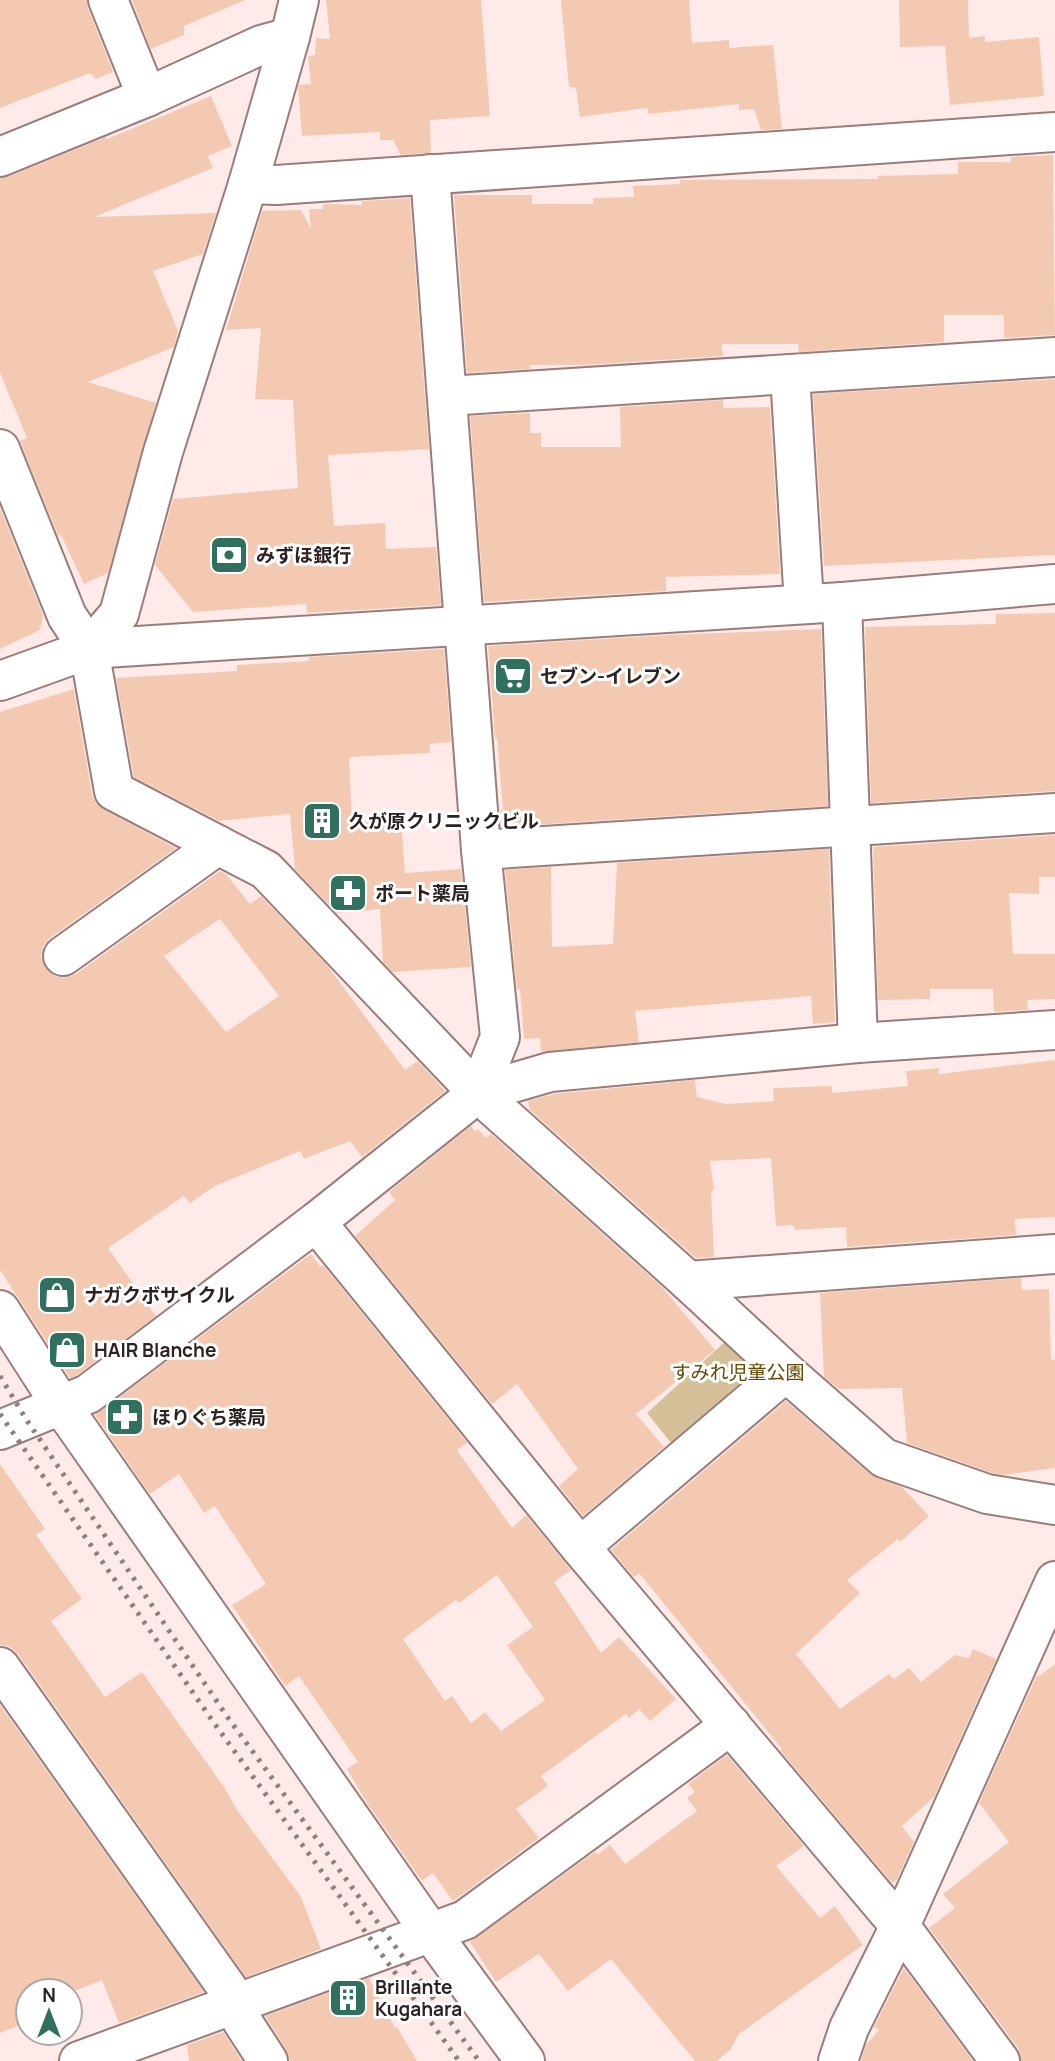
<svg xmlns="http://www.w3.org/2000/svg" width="1055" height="2061" viewBox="0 0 1055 2061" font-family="Manrope,'Noto Sans JP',sans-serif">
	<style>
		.park { fill: #d5c099 }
		.building { fill: #f3cab1; fill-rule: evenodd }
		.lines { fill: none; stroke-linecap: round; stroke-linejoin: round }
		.minor-casing { stroke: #9a7d7b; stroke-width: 42 }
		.minor { stroke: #fff; stroke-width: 38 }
		.rail { stroke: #8e807e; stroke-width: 5; stroke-dasharray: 3.5 7; stroke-linecap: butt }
		.labels { text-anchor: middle; stroke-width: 6; stroke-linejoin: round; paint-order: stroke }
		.poi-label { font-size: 19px; font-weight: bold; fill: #2d2221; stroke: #fff; text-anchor: start }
		.park-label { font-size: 19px; fill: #644700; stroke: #fff }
	</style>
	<rect width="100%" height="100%" fill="#feebe9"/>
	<polygon class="park" points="739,1329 786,1372 684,1459 647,1413"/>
	<g class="building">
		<polygon points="0,0 87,0 88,8 113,72 96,79 90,73 0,108"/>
		<polygon points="132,0 245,0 184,26 184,35 151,49"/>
		<polygon points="326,0 481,0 490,116 430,120 431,153 401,155 393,140 380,140 380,132 302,136 298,88 299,85 311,84 308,56 315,55 316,38 330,39"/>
		<polygon points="561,0 689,0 692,43 729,40 729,48 773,45 782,129 761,130 754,109 739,110 739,104 649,114 647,108 580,117 576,88 569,87"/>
		<polygon points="899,0 968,0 969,38 985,36 985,42 1039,37 1044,96 950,105 945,46 900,47"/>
		<polygon points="211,96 232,146 208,156 213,168 94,217 216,213 203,254 153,271 178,331 174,347 88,382 156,403 108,573 84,584 60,533 59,538 20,441 27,438 0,373 0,178 8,177 106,137 107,139"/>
		<polygon points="1053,155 1055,335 1004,338 1004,315 944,315 944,342 799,352 798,344 722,344 723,356 584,365 530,365 530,369 467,373 454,195 532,195 532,204 593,204 593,198 634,197 633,186 680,184 680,180 878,179 878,176 958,174 958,162 1011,162 1011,157"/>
		<polygon points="410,198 429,449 328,455 334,526 385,523 386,549 436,547 441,605 307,613 306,604 193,612 155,565 173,499 298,488 293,400 255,399 261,328 226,330 262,211 301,210 311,229 309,209 323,209 323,204 362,205 362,201"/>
		<polygon points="1055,379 1055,555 824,566 813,394"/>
		<polygon points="723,400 723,408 770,407 780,574 666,577 666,591 484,602 470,416 530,413 530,433 541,433 541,447 621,447 620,407"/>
		<polygon points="0,508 43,615 40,630 0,649"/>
		<polygon points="1055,613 1055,791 871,803 865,627 996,624 996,614"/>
		<polygon points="821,629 828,806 501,827 500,810 503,809 497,738 495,738 488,646 668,635"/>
		<polygon points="444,649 451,742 430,744 430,753 349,757 352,822 401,819 405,873 461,869 471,967 393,972 383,962 380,909 337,913 295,869 290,814 219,821 134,777 116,678 237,671 237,665 309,661 309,657"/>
		<path d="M 74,689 L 92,795 L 96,803 L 104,810 L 176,848 L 50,938 L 43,946 L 41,957 L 46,969 L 55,976 L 64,978 L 76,974 L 220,871 L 226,874 L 250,904 L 261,896 L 326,964 L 405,1070 L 418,1061 L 445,1091 L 362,1157 L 350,1141 L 304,1159 L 300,1151 L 215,1186 L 190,1203 L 184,1196 L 108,1248 L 156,1316 L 77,1375 L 70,1378 L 0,1270 L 0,712 ZM 220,919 L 279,996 L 226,1032 L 164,956 Z"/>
		<polygon points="1055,835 1055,877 1039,877 1039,894 1009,893 1013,954 1055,954 1055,999 1027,1000 1028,1010 994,1012 993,989 930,989 930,999 878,1000 873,847"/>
		<polygon points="829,849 835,1022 813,1024 811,996 635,1011 639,1042 541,1052 540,1038 524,1039 520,989 517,989 505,870 551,867 552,947 613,944 617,863"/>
		<polygon points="1055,1060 1055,1217 1015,1219 1016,1235 847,1247 846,1227 795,1230 793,1225 776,1226 771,1158 710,1161 714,1190 711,1191 714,1257 696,1258 530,1110 528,1101 554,1094 695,1080 697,1097 726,1104 774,1101 773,1088 832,1086 832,1093 908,1086 906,1071 939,1068 939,1074"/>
		<polygon points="471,1126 475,1131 478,1129 486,1138 491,1134 661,1286 715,1350 636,1414 664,1447 583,1516 559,1486 578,1469 517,1384 492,1404 355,1236 395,1200 389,1192"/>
		<path d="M 311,1254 L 320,1267 L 323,1265 L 465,1440 L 467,1443 L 457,1450 L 512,1528 L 526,1515 L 571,1570 L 554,1582 L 601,1653 L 619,1637 L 676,1699 L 650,1721 L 639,1709 L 629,1718 L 626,1714 L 541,1776 L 548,1786 L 516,1809 L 539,1838 L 453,1901 L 433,1873 L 422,1881 L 367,1803 L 347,1769 L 358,1762 L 299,1676 L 285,1686 L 232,1605 L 266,1584 L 215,1506 L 204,1513 L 179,1474 L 150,1494 L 95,1415 ZM 497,1575 L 533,1627 L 507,1645 L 545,1700 L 501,1731 L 485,1712 L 471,1723 L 452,1696 L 445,1701 L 403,1639 L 456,1600 L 459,1603 Z"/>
		<polygon points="1021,1278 1022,1290 1049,1289 1051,1359 1055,1360 1055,1468 1004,1475 992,1473 907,1443 902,1388 839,1389 824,1377 820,1293"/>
		<polygon points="786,1401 870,1474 902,1487 929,1516 900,1542 898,1539 847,1580 860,1593 796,1654 840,1709 889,1674 894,1679 909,1668 921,1682 955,1655 969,1658 973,1649 996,1659 934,1797 902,1826 914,1842 897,1879 892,1883 780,1750 782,1749 639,1573 634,1577 611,1550"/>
		<polygon points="0,1464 45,1529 36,1535 82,1599 51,1621 105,1697 142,1672 224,1787 237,1810 301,1897 321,1949 246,1977 18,1654 10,1647 0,1645"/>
		<polygon points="1055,1664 1055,2061 1021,2061 1018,2048 929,1928 955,1908 943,1894 1009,1842 979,1803 1037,1675 1039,1676"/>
		<polygon points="0,1705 204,1992 119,2023 102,1980 70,1993 70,1991 28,1991 28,2022 0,2033"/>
		<polygon points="727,1755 804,1846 776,1866 820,1918 835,1906 863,1945 739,2034 731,2049 717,2061 695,2061 611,1959 568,1991 539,1954 496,1982 470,1942 595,1852 598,1854 610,1845 625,1864 697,1811 687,1798 695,1792 688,1784"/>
		<polygon points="904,1968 973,2061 861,2061 866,2045 879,2030 874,2027"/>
		<polygon points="369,1978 395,2028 397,2027 417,2061 290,2061 286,2049 265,2016"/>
		<polygon points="223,2032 242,2061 189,2061 187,2045"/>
	</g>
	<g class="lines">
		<defs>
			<g id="minor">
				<polyline points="108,0 147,97"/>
				<polyline points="0,157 147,97 261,45 290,37"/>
				<polyline points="430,174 481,850 500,1037 478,1093"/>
				<polyline points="248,184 276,185 1055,132"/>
				<polyline points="790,374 804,604"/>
				<polyline points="447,396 1055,357"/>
				<polyline points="0,449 67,616 89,649 114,791 266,870 478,1093 688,1281 786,1372 884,1458 987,1494 1055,1505"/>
				<polyline points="842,602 858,1043"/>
				<polyline points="89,649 119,614 163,452 248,184 290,37 299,0"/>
				<polyline points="0,681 89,649 842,602 1055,584"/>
				<polyline points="481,850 1055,813"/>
				<polyline points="63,956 218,845"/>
				<polyline points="316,1222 580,1547 900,1926 1000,2061"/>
				<polyline points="688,1281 1055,1254"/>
				<polyline points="0,1310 61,1405 431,1933 525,2061"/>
				<polyline points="0,1430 88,1394 316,1222 478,1093 550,1072 858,1043 1055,1030"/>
				<polyline points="580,1547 786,1372"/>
				<polyline points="0,1667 238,2003 242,2021 268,2061"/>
				<polyline points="79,2061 465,1920 731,1725"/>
				<polyline points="838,2061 849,2028 900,1926 1055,1581"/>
			</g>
		</defs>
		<use href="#minor" class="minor-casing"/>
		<use href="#minor" class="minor"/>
		<g class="rail">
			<polyline points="0,1376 26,1419 226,1715 479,2061"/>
			<polyline points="0,1414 214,1723 459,2061"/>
		</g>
	</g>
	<defs>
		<symbol id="bank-square" viewBox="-11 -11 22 22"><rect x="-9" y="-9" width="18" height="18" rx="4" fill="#30705f" stroke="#fff"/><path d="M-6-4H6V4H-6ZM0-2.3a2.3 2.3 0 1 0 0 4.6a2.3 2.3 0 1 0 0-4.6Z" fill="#fff"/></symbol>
		<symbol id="supermarket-square" viewBox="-11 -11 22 22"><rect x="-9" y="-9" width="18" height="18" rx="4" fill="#30705f" stroke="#fff"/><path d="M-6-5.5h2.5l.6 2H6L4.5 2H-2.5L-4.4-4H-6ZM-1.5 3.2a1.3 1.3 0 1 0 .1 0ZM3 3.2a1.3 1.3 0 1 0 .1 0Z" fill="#fff"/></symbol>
		<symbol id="building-square" viewBox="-11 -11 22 22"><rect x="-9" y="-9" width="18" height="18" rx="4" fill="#30705f" stroke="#fff"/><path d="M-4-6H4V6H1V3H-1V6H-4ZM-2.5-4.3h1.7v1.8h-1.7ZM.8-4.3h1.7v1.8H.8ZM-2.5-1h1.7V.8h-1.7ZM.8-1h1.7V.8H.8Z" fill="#fff"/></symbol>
		<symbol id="pharmacy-square" viewBox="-11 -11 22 22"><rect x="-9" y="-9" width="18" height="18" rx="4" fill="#30705f" stroke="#fff"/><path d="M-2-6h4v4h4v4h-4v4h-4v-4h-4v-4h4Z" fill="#fff"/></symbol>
		<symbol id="shop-square" viewBox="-11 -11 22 22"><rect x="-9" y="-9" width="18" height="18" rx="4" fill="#30705f" stroke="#fff"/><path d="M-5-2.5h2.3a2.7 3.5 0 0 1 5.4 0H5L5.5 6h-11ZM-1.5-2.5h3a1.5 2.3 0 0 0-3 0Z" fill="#fff"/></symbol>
	</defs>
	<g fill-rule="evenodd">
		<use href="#bank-square" x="207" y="533" width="44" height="44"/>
		<use href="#supermarket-square" x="491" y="654" width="44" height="44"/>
		<use href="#building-square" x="300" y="799" width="44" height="44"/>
		<use href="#pharmacy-square" x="326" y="871" width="44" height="44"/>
		<use href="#shop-square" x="35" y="1273" width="44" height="44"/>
		<use href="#shop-square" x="45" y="1328" width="44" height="44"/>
		<use href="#pharmacy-square" x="103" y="1395" width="44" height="44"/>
		<use href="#building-square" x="326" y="1976" width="44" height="44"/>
	</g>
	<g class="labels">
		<g class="poi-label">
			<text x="256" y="562">みずほ銀行</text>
			<text x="540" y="683">セブン-イレブン</text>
			<text x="349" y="828">久が原クリニックビル</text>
			<text x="375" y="900">ポート薬局</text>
			<text x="84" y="1302">ナガクボサイクル</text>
			<text x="94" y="1357">HAIR Blanche</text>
			<text x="152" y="1424">ほりぐち薬局</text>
			<text x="375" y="1994">Brillante<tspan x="375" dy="22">Kugahara</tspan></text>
		</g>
		<g class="park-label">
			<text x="738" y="1379">すみれ児童公園</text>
		</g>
	</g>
	<g transform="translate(49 2012)"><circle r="33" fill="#ffffff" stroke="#aba7a6" stroke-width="2"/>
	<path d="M0-5L12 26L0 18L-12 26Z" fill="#30705f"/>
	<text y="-10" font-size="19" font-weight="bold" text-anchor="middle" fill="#2d2221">N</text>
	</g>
</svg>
